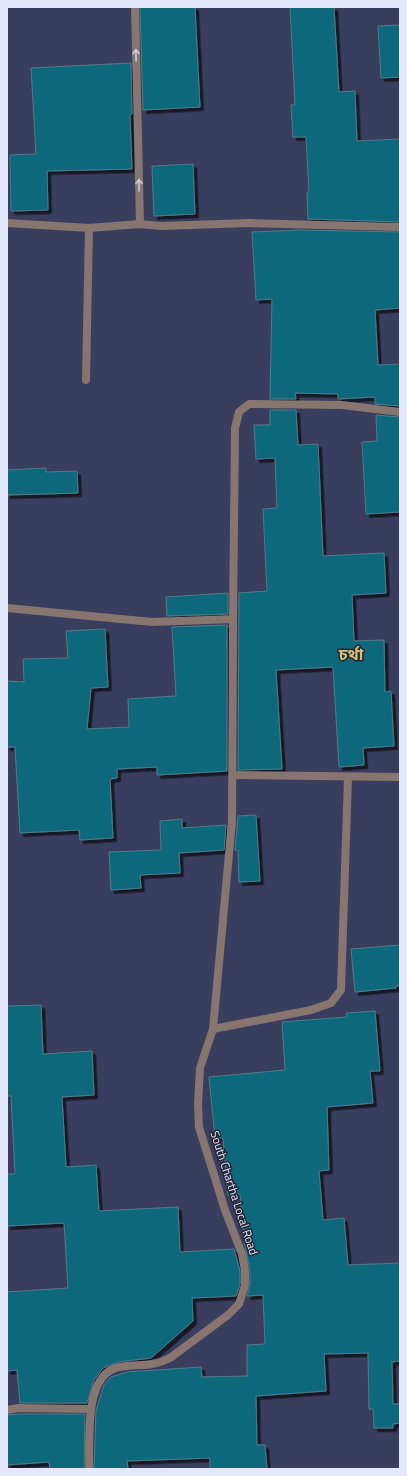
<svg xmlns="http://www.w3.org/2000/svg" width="407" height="1476" viewBox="0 0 407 1476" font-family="'Titillium Web','Noto Sans Bengali',sans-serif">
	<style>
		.building { fill: #0e687c; stroke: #4e7c89; filter: url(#shadow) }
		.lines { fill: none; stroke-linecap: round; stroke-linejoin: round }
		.street { stroke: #87756f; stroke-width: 8 }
		.oneway { stroke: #cdcbd9 }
		.labels { text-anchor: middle; stroke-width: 3; stroke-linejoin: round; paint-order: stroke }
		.street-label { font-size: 12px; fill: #e4e8fc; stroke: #242735 }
		.district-label { font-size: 16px; font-weight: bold; fill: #d2c174; stroke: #242735 }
	</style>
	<defs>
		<filter id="shadow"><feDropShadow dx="3.5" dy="3.5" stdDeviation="0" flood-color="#0009"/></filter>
	</defs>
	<rect width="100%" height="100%" fill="#3a3e5e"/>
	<g class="building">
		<polygon points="140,7 195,7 200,107 143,110"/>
		<polygon points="290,7 334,7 339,92 355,91 357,141 400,139 400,222 308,219 307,192 309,192 306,137 293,137 291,105 295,105"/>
		<polygon points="400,25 400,77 381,78 378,26"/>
		<polygon points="131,63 132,114 130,115 132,169 47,171 48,210 11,211 10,155 36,154 31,68"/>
		<polygon points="193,164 195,214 154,216 152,166"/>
		<polygon points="299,230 400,232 400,308 375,310 378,365 400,364 400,406 375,404 375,397 338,399 338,394 295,393 296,399 270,399 272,299 256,300 252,232"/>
		<polygon points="270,410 296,410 298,445 318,444 323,556 384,553 386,593 352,595 354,641 384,640 385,692 391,691 394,746 363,748 364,765 339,767 333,667 276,670 282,769 238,770 239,593 267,591 263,509 277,508 275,458 256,459 254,425 270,425"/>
		<polygon points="376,415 400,417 400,512 366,514 362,442 377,441"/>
		<polygon points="46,468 46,472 77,471 78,493 7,495 7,470"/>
		<polygon points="228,593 228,614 167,616 166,597"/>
		<polygon points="227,625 227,771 157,775 157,767 117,769 117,778 110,779 113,838 80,840 79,830 20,833 15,747 7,747 7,681 24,682 23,659 68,658 66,631 105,629 108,687 91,688 87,729 129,727 128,699 176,696 172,627"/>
		<polygon points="256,815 260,881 239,882 238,850 235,850 238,816"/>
		<polygon points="182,819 182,828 226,825 224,850 179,853 180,873 140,875 141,888 111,890 109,852 161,850 160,821"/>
		<polygon points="400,945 400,986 396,986 396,988 355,992 351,949"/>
		<polygon points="41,1005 43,1054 92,1051 94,1095 62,1097 66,1167 96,1165 99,1211 178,1207 180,1252 234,1249 240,1271 240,1284 236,1296 192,1298 193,1321 151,1358 118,1362 103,1368 94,1380 87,1403 20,1403 17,1370 7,1371 7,1292 68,1288 64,1223 7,1226 7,1174 15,1174 11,1096 7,1096 7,1006"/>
		<polygon points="375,1011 380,1071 370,1071 373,1103 327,1107 329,1170 319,1171 323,1220 344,1218 348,1265 400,1263 400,1361 392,1362 393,1404 400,1404 400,1423 393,1424 393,1428 374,1428 373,1409 369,1409 368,1353 324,1354 326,1391 256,1396 257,1445 265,1445 267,1469 210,1469 210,1458 127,1461 128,1469 94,1469 96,1411 104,1385 111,1377 127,1372 201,1367 202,1377 247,1376 247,1345 265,1344 263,1295 247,1296 250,1285 250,1271 245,1246 240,1194 228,1195 223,1138 215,1138 209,1077 285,1070 282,1022 347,1017 346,1013"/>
		<polygon points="21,1414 85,1414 84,1469 50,1469 49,1462 7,1465 7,1415"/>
	</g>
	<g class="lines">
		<g class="street">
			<polyline points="135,7 140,224"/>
			<polyline points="7,223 89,228 140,224 161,226 249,223 400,227"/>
			<polyline points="86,380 89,228"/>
			<polyline points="7,608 152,622 233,619 235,428 239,412 249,404 342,405 400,412"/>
			<polyline points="233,775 400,777"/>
			<polyline points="213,1029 311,1010 331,1003 341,990 348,777"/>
			<polyline points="7,1410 19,1408 91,1409"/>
			<path d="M 89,1469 C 90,1441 83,1374 119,1367 C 138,1364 153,1367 170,1358 L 228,1315 L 239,1304 L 245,1285 L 245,1271 L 242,1254 L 225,1210 L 199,1127 L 198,1104 L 200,1068 L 213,1029 L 232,821 L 233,619"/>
		</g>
	</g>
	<defs><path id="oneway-shaft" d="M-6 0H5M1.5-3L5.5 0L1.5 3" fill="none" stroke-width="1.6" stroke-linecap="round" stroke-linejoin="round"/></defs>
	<g class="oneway">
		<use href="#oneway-shaft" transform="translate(136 55) rotate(-91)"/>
		<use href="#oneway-shaft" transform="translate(139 185) rotate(-91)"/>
	</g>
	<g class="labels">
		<g class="street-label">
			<text transform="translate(234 1193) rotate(72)" y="4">South Chartha Local Road</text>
		</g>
		<g class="district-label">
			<text x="351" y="660">চর্থা</text>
		</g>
	</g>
	<rect width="407" height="1476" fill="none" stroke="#e4e8fc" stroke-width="16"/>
</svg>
